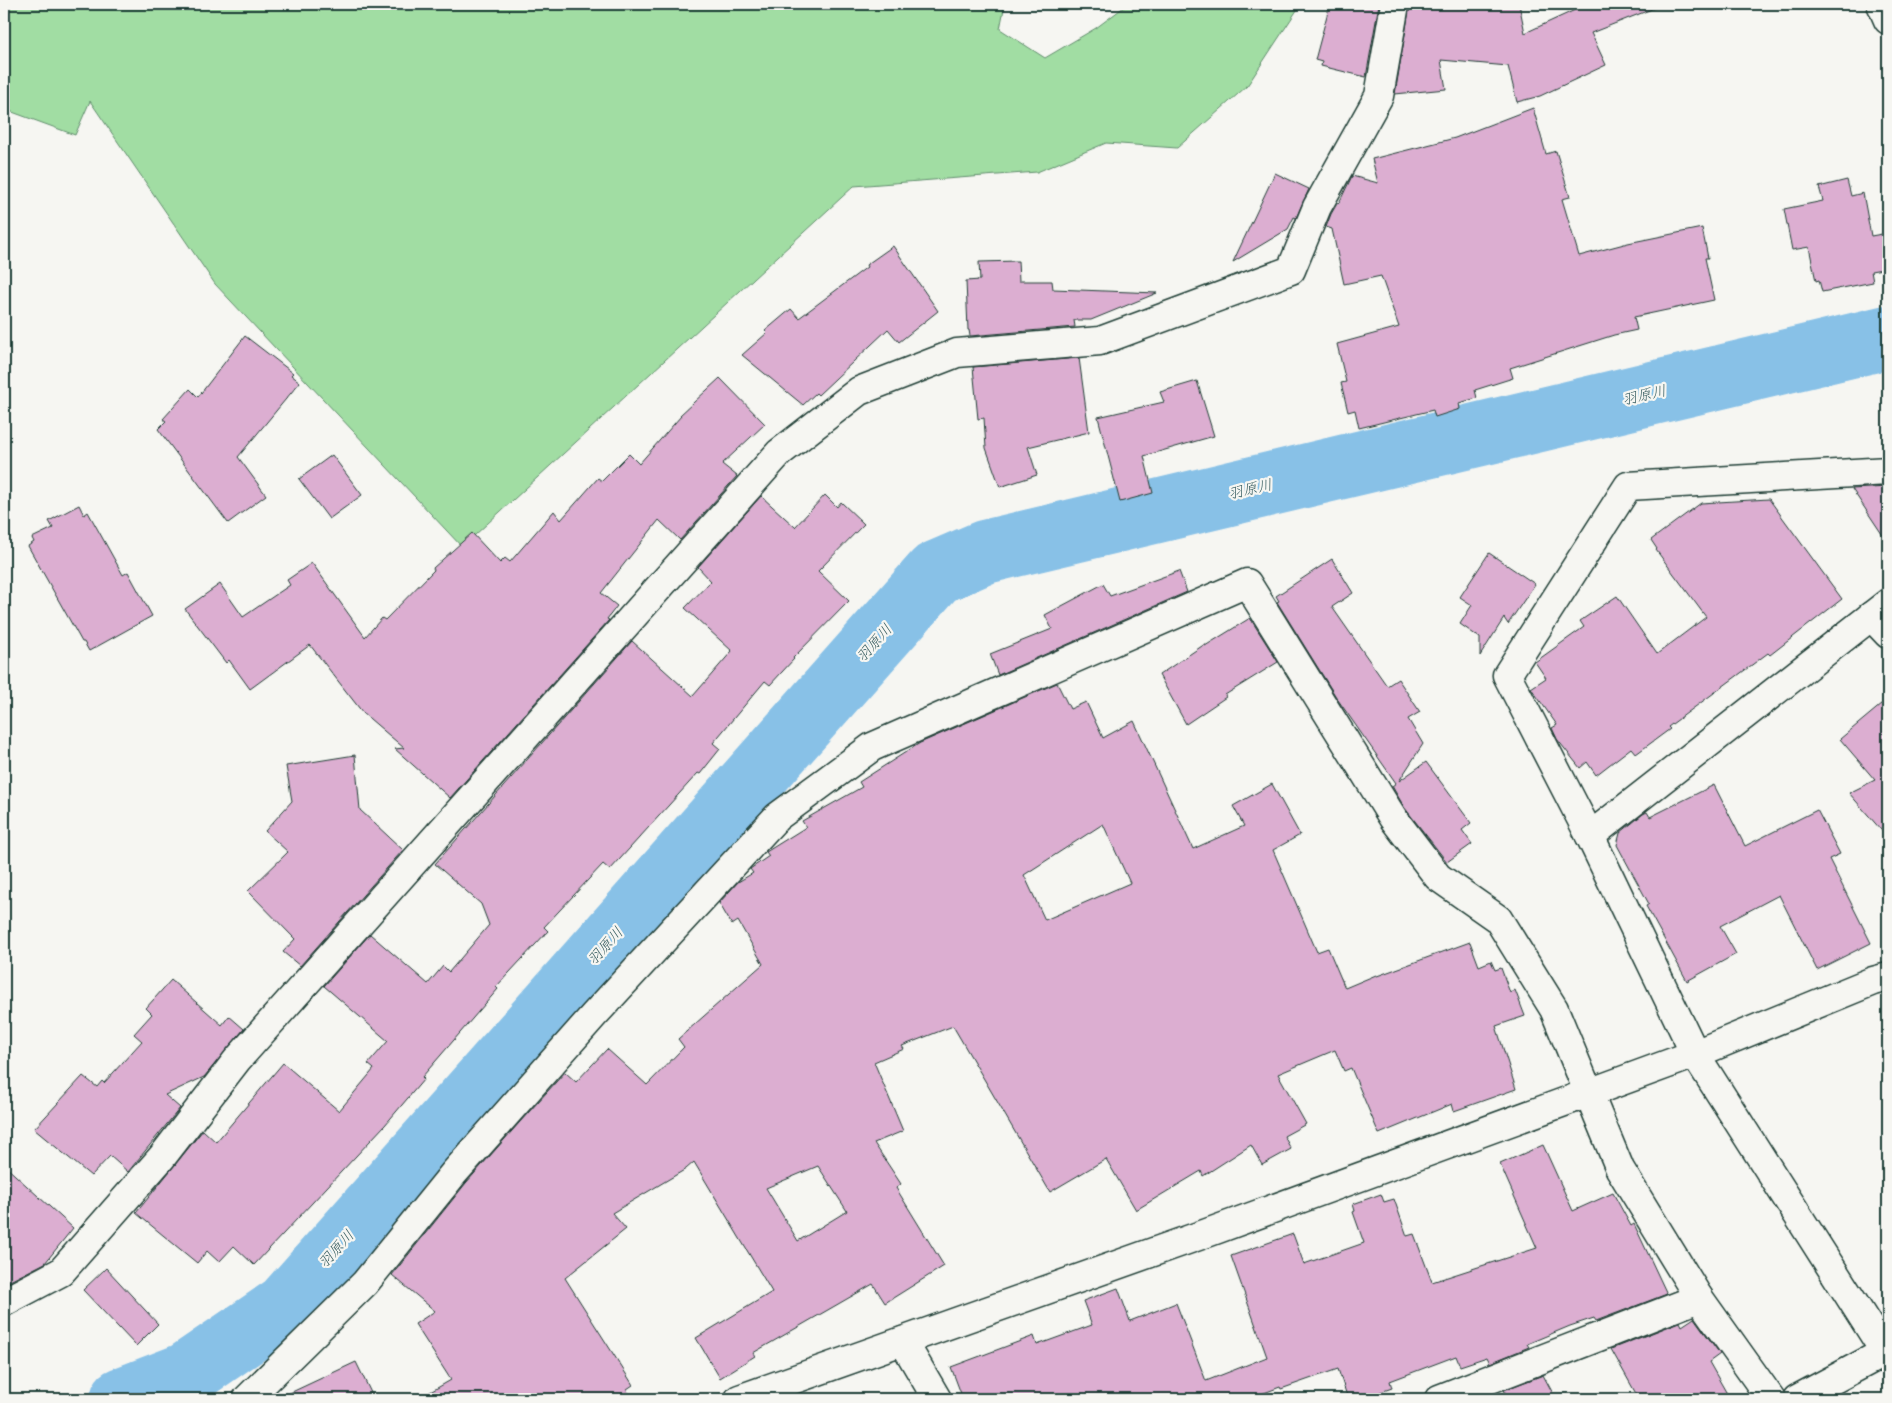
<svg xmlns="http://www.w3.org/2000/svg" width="1892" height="1403" viewBox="0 0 1892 1403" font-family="Pangolin,'Klee One',sans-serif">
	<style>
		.green { fill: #a1dda3; stroke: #608d6c }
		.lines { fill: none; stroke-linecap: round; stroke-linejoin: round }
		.river { stroke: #88c1e7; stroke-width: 64 }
		.building { fill: #dcaed1; stroke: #1f3d34; fill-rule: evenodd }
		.minor-casing { stroke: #1f3d34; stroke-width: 31 }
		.minor { stroke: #f6f6f2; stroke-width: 28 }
		.labels { text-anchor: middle; stroke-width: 4.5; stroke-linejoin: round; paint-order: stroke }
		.water-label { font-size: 15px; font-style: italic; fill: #395e61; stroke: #f6f6f2 }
	</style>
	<rect width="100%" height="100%" fill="#f6f6f2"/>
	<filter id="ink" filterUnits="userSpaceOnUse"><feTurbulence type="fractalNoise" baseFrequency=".02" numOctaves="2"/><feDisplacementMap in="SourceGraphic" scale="10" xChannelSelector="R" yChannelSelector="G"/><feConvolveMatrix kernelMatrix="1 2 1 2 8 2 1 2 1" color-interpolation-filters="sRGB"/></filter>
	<g filter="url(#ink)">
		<polygon class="green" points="4,4 1005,4 1000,29 1045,58 1096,28 1128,4 1301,4 1247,86 1177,148 1106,143 1037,172 854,186 462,547 215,284 90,101 75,135 4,109"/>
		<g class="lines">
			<polyline class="river" points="122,1399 187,1374 286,1306 936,573 985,552 1888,337"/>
		</g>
		<g class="building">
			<polygon points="1330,4 1379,4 1366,77 1321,66 1322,62 1315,60"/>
			<polygon points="1410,4 1519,4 1525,33 1588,4 1662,4 1662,5 1591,33 1606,65 1540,96 1517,102 1508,66 1441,60 1446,89 1395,94"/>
			<polygon points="1533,108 1546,154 1556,151 1570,197 1562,199 1579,256 1628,243 1702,228 1708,258 1705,258 1714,300 1634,317 1637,330 1614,335 1510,368 1513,378 1475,390 1477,398 1459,403 1460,409 1435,417 1433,410 1359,428 1355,410 1348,412 1341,383 1346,382 1337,344 1399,327 1381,276 1344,284 1332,229 1326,227 1331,214 1338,202 1339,203 1352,176 1378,183 1372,159 1455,138"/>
			<polygon points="1275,173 1309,189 1296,218 1294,217 1288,229 1233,262"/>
			<polygon points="1847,180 1851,196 1863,193 1871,236 1882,234 1888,268 1871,271 1873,282 1822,292 1819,280 1816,281 1809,247 1792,250 1784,209 1823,201 1819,187"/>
			<polygon points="893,246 938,311 899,342 888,329 818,395 816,393 803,405 742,355 767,333 765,331 791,309 799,318 867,267 866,265"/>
			<polygon points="1018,261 1019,281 1052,281 1053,289 1157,293 1091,320 1074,320 1075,327 970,336 969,330 968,330 966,281 980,280 979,262"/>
			<polygon points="245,336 293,373 291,375 300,382 238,457 266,495 228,523 158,429 166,421 163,419 190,389 198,397"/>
			<polygon points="1079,358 1089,432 1028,447 1037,475 1000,487 986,448 984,418 978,419 973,367"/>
			<polygon points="720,378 765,424 722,464 737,476 680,540 659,520 601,593 617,606 607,619 609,620 450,798 395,749 404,748 363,713 310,645 250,689 229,660 226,663 185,609 220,584 243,617 290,585 287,580 312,563 365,637 382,618 385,620 434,570 433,568 472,533 500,563 505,558 510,562 554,511 561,520 598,478 602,481 629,454 639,464 681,416 680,415"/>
			<polygon points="1197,381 1214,436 1144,456 1153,493 1120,502 1098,417 1164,402 1160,392"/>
			<polygon points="332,455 362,495 329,519 299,479"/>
			<polygon points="1888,487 1888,543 1852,489"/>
			<polygon points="825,495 837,507 841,502 864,524 818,571 849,601 793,658 794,659 770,685 765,681 713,743 720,749 700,774 698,773 610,870 603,864 544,927 548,931 496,987 498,989 422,1077 424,1079 385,1125 254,1265 234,1246 219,1262 207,1251 197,1263 136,1213 203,1130 216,1142 283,1063 339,1111 374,1069 368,1064 388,1041 324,986 370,934 428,984 443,966 449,972 489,925 481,904 435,864 632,641 693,696 732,651 685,608 711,581 698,567 761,496 795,527"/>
			<polygon points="1769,499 1842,599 1770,655 1768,653 1668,727 1670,729 1636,754 1631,748 1596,775 1587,762 1580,768 1557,739 1552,728 1557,725 1531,688 1546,678 1535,662 1584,627 1580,621 1617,596 1657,654 1706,617 1656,550 1657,549 1651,540 1701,503"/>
			<polygon points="79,505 84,515 88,512 123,575 128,572 152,616 89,651 84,642 82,642 28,546 34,542 32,538 53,528 49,521"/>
			<polygon points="1489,553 1535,584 1508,624 1504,618 1480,656 1480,638 1460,624 1472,605 1460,597"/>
			<polygon points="1332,559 1353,593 1332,607 1387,686 1398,679 1420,712 1408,719 1423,744 1399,781 1426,762 1471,823 1462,830 1472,844 1447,862 1404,807 1392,786 1396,783 1338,700 1277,602 1279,601 1276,596"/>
			<polygon points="1179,571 1187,592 998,675 990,654 1052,629 1045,615 1103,584 1110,596"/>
			<polygon points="1250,618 1278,662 1225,695 1226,697 1186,724 1159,675 1205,644 1205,646"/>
			<path d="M 1057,683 L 1070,709 L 1086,702 L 1103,738 L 1134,721 L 1193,849 L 1244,826 L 1233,806 L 1272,784 L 1300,835 L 1273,850 L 1317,952 L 1328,948 L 1345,988 L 1376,975 L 1377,976 L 1470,942 L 1479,966 L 1491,961 L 1495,970 L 1501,968 L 1510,993 L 1515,990 L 1525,1016 L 1496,1026 L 1516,1089 L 1454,1111 L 1452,1104 L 1379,1134 L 1351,1068 L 1344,1071 L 1335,1050 L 1278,1074 L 1306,1124 L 1284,1136 L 1291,1149 L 1262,1165 L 1251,1145 L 1203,1176 L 1201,1171 L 1136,1210 L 1106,1159 L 1050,1192 L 953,1026 L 902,1046 L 904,1049 L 874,1062 L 903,1131 L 874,1143 L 901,1184 L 896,1188 L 944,1266 L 885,1303 L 873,1284 L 753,1353 L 755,1356 L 720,1378 L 696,1338 L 772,1292 L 694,1162 L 686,1169 L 612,1213 L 626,1229 L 565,1278 L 633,1385 L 627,1389 L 629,1399 L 418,1399 L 451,1380 L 415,1324 L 435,1311 L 392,1275 L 466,1183 L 519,1123 L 565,1072 L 576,1082 L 607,1049 L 647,1085 L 684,1047 L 678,1039 L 763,964 L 738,921 L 732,925 L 719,903 L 738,882 L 753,873 L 750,869 L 769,856 L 766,852 L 806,827 L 802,821 L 862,787 L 859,782 L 920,743 ZM 1103,824 L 1130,883 L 1045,920 L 1024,875 ZM 818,1166 L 847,1211 L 798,1241 L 766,1188 Z"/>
			<polygon points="1888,699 1888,838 1849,793 1875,780 1840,739"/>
			<polygon points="355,755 360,810 403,850 300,966 283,952 295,939 248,891 288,852 265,831 292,801 286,766"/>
			<polygon points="1714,785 1745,846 1817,810 1840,854 1829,859 1871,943 1817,970 1779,895 1720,926 1736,954 1687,981 1646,906 1649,904 1617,845 1620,833 1643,814 1647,812 1650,817"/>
			<polygon points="171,980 222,1025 229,1016 244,1029 204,1077 165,1095 180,1108 128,1172 110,1156 91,1176 34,1129 83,1076 97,1087 102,1081 104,1083 142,1041 134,1034 152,1014 146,1008"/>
			<polygon points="1543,1145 1573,1211 1613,1193 1631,1226 1634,1224 1667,1294 1596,1321 1594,1318 1570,1326 1527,1344 1529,1347 1490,1363 1487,1357 1460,1366 1456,1356 1390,1381 1392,1388 1361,1399 1348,1399 1338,1369 1281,1389 1280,1387 1248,1399 963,1399 951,1367 1034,1336 1037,1345 1092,1325 1083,1301 1118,1288 1130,1321 1176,1303 1206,1381 1267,1357 1231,1256 1293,1234 1304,1264 1364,1243 1353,1212 1355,1211 1353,1204 1381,1194 1384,1202 1394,1199 1407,1236 1414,1234 1432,1282 1537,1248 1500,1164"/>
			<polygon points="4,1165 73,1228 45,1263 4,1284"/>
			<polygon points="106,1268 158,1324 136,1346 83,1290"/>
			<polygon points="1694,1318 1720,1354 1709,1362 1730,1399 1639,1399 1611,1349 1680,1322 1682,1326"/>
			<polygon points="356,1362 374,1399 277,1399"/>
			<polygon points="1543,1375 1556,1399 1509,1399 1504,1390"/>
		</g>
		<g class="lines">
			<defs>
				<g id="minor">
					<polyline points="1881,4 1888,20"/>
					<polyline points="1871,616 1888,634"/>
					<polyline points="1590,836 1888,603"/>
					<polyline points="4,1302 61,1272 162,1157 237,1060 779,453 859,391 957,353 1100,341 1291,270 1317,207 1379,96 1395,4"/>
					<polyline points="903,1341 937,1399"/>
					<polyline points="247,1399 365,1283 454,1173 594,1015 777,817 872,747 1247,583 1393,818 1438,877 1498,919 1554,1009 1620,1169 1699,1298 1771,1399"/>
					<polyline points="739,1399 1207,1233 1695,1054 1873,981 1888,977"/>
					<polyline points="1439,1399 1699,1298"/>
					<polyline points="1797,1399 1885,1352 1695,1054 1590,836 1507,675 1628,486 1888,471"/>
				</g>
			</defs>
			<use href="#minor" class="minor-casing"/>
			<use href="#minor" class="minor"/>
		</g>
	</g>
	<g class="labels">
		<g class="water-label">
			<text transform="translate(1644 395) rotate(-13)" y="5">羽原川</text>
			<text transform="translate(1250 489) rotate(-13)" y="5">羽原川</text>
			<text transform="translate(874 643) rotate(-48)" y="5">羽原川</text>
			<text transform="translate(605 946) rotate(-48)" y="5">羽原川</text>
			<text transform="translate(336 1249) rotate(-48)" y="5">羽原川</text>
		</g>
	</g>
	<rect width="1892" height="1403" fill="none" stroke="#f6f6f2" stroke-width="20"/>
	<rect x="10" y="10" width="1872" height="1383" fill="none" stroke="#1f3d34" stroke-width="2" filter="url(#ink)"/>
</svg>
